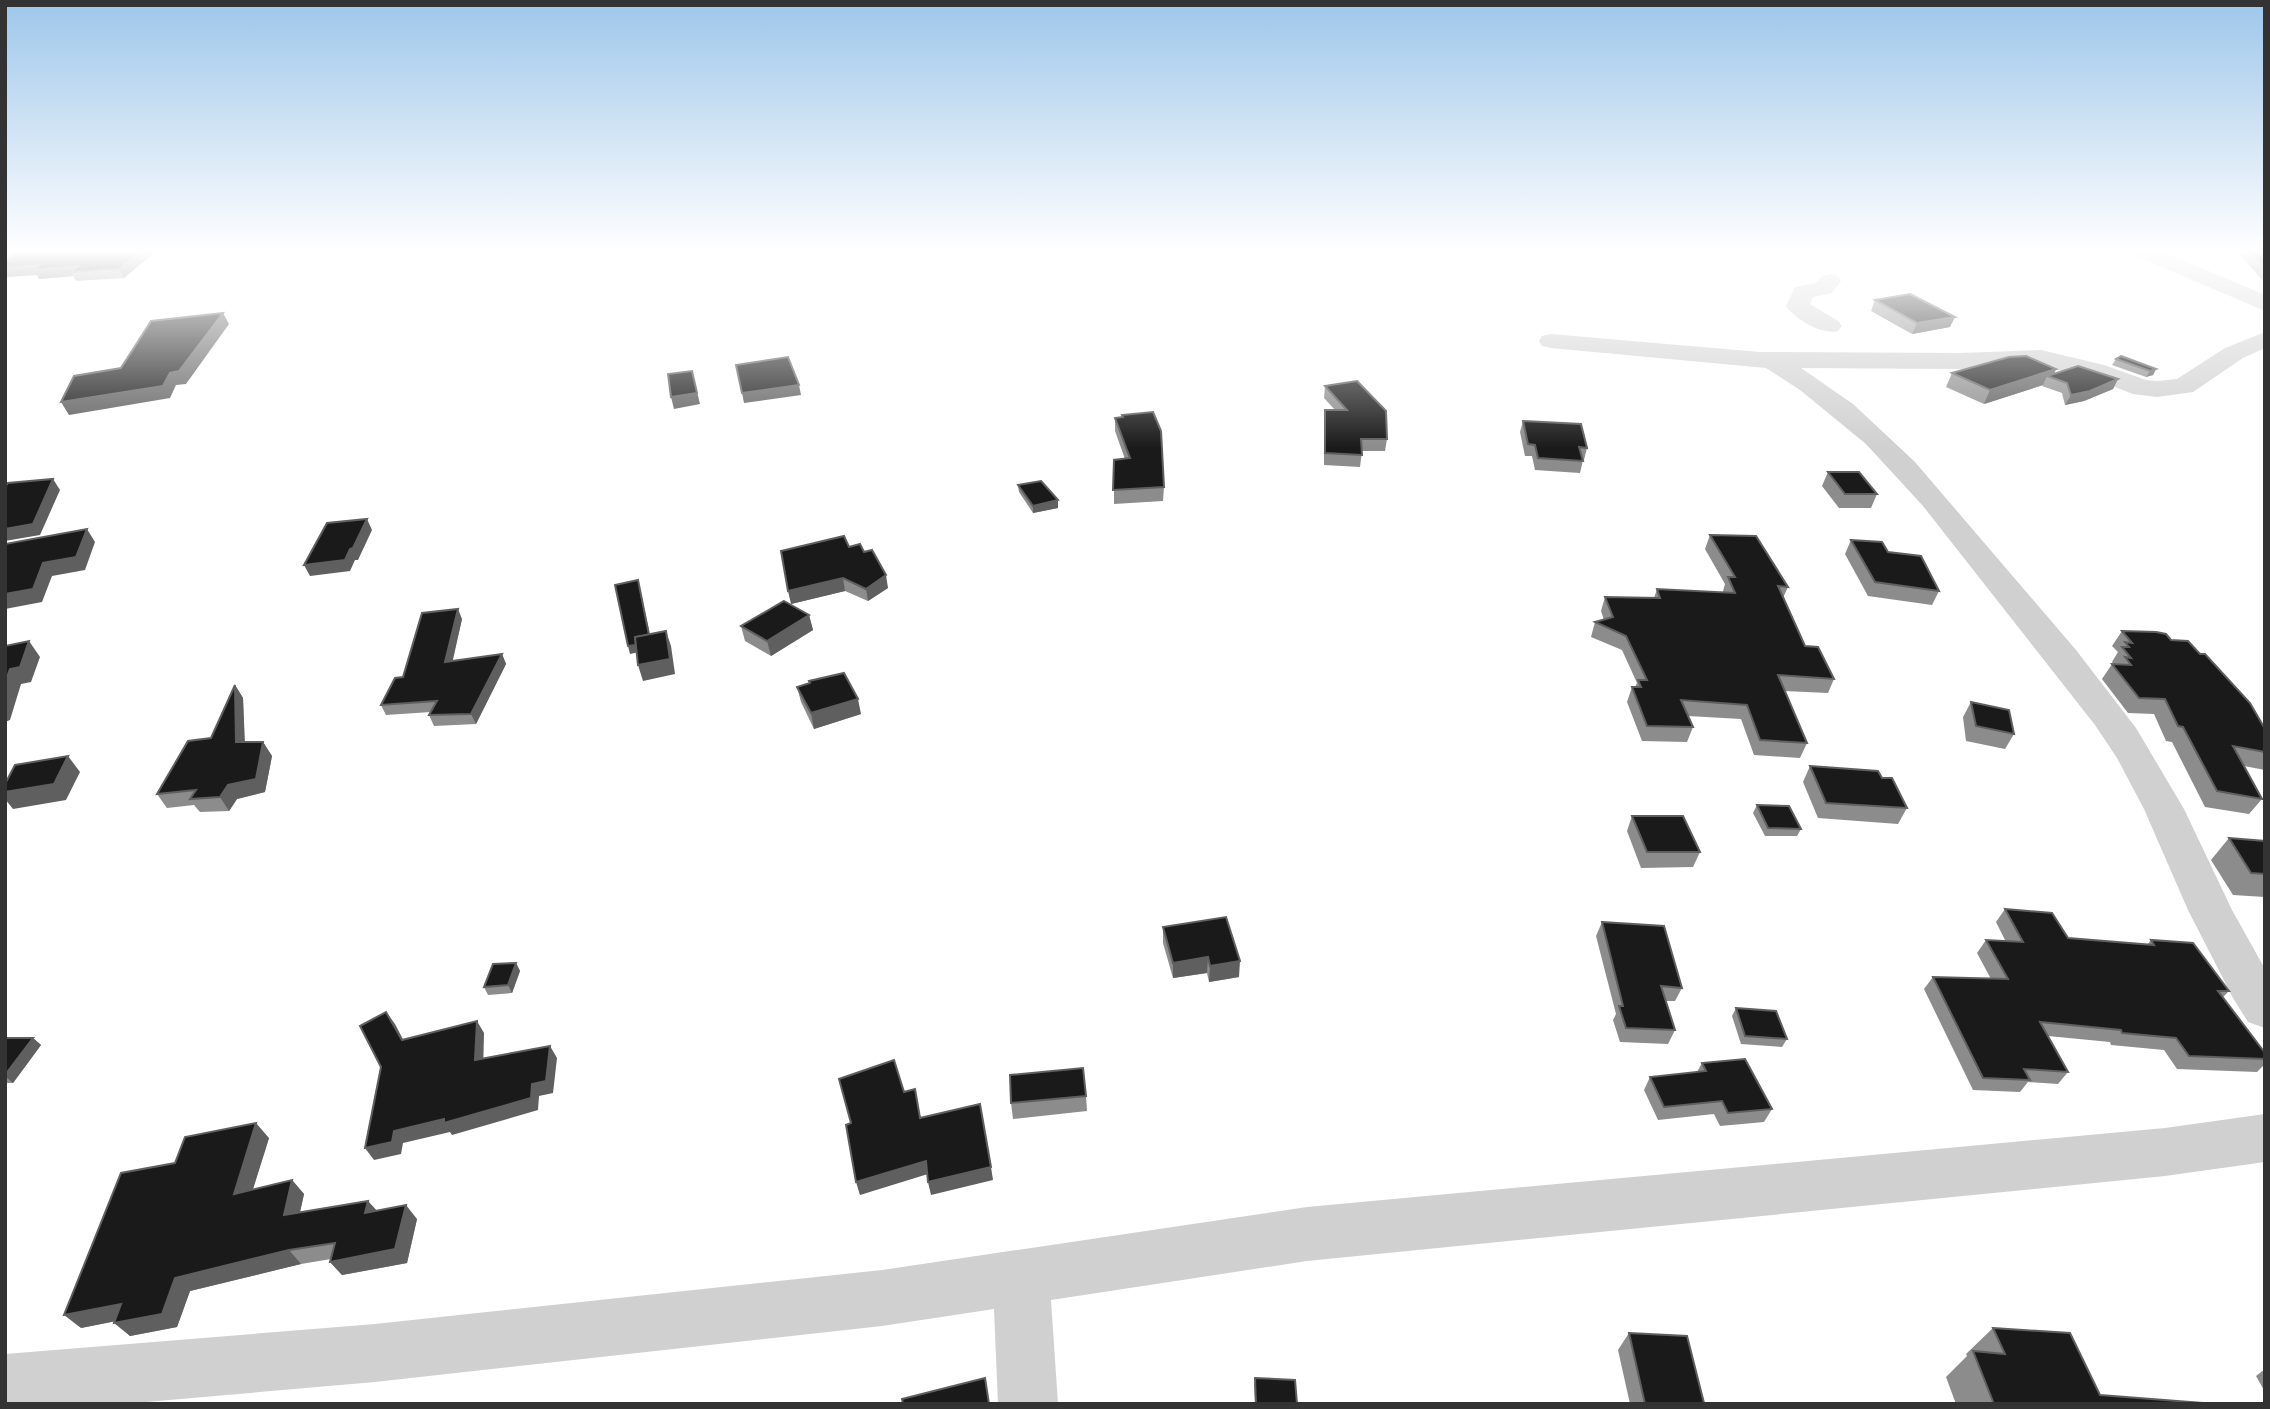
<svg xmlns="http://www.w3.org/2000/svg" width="2270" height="1409" viewBox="0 0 2270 1409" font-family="'Fira Sans',sans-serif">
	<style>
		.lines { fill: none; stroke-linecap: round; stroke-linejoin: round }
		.minor { fill: #d0d0d0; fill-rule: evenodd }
		.wall { fill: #8c8c8c }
		.shaded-wall { fill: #5f5f5f }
		.building { fill: #1a1a1a; stroke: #5f5f5f; stroke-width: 2 }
	</style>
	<rect width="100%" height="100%" fill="#fff"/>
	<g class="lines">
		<g class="minor">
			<polygon points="2133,251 2162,251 2265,295 2265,311 2136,256"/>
			<path d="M 1830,274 L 1838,276 L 1841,281 L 1832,293 L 1813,297 L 1810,304 L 1838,321 L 1842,326 L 1838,331 C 1822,335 1796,320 1786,306 L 1795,287 L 1816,283 L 1822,276 Z"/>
			<polygon points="2265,332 2265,348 2243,358 2193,392 2157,397 2133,394 2087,376 2041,366 1960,369 1801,368 1853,404 1915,462 2076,650 2136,728 2184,809 2232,910 2265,969 2265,1028 2248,1022 2233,998 2188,910 2144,809 2117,758 2095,725 1923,506 1866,444 1800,390 1766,368 1551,348 1542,346 1539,341 1542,336 1551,334 1760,352 1960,353 2041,350 2104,365 2146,380 2157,381 2177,379 2225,348"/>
			<polygon points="2265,1114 2265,1162 2165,1176 1307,1261 1051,1300 1058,1404 998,1404 994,1309 882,1326 375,1382 123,1404 5,1404 5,1354 375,1324 882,1270 1307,1207 2165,1128"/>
		</g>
	</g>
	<g class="wall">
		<polygon points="17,251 156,251 124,278 76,281 73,276 39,279 37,275 5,277 5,261"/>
		<polygon points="2241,251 2265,251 2265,283 2239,254"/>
		<polygon points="1875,300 1950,327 1912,334 1871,311"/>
		<polygon points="2116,359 2156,369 2153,375 2146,377 2112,365"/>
		<polygon points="2056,369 2054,374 2118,379 2113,389 2084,401 2065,405 2062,393 2042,386 2043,385 1984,404 1946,387 1952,373"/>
		<polygon points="1325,386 1387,439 1385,451 1362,451 1360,467 1324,465 1324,422 1325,410 1335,410 1324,398"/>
		<polygon points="1122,415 1164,487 1163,501 1114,504 1114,460 1125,459 1115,431 1115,418 1122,417"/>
		<polygon points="1523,421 1587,448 1584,460 1583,460 1580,473 1535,470 1532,456 1525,456 1520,432"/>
		<polygon points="1828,472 1877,494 1871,508 1839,508 1822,486"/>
		<polygon points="1018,485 1058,500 1058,508 1033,513 1019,492"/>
		<polygon points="1710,535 1788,587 1783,598 1805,646 1834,679 1828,693 1784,691 1807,743 1800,758 1754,755 1741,719 1688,716 1693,727 1687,742 1642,741 1627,702 1632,687 1635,687 1637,683 1622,650 1591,637 1595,622 1604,620 1601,611 1605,597 1654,598 1657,589 1723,593 1723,591 1725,584 1705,549"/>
		<polygon points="1851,540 1888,552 1939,591 1932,605 1868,596 1845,554"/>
		<polygon points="849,547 864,552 888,588 868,601 845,591 791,604"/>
		<polygon points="809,615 813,630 771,656 745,641 741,626"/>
		<polygon points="462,619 452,661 502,654 506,664 476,724 434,726 429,715 431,712 386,715 381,705 403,677"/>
		<polygon points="2122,631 2171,640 2265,729 2265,770 2244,766 2262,799 2249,814 2205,807 2172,742 2166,741 2154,714 2128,713 2102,679 2112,664 2113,664 2112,662 2118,652 2112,646"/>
		<polygon points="810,683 861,714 814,729 801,702 797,687"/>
		<polygon points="235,685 243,698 245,742 263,742 272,756 265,792 237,799 229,811 200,812 194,805 167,808 157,794 211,738"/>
		<polygon points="1971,702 2014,734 2005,749 1966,741 1963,717"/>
		<polygon points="1810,766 1882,778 1907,808 1898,824 1818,818 1803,782"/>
		<polygon points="1757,805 1801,829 1797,836 1765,836 1753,813"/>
		<polygon points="1632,816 1700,852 1693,867 1641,868 1627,831"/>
		<polygon points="2229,838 2265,841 2265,897 2233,895 2211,860"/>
		<polygon points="2005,909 2068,938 2147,945 2151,940 2229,991 2223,997 2265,1053 2265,1064 2257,1072 2177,1069 2164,1050 2111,1045 2110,1042 2048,1036 2068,1072 2058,1084 2028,1082 2020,1092 1973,1090 1924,989 1933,977 1991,979 1977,953 1986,940 2006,942 1996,922"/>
		<polygon points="1602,922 1682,988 1675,1001 1665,1001 1675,1030 1668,1044 1620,1042 1613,1020 1616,1014 1596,936"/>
		<polygon points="1163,927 1239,977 1209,982 1207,973 1173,978 1163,943"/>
		<polygon points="516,963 520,971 512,993 488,995 484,987"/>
		<polygon points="1736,1008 1787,1039 1782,1047 1741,1044 1732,1016"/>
		<polygon points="5,1038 33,1038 41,1045 13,1083 5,1083"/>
		<polygon points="1702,1063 1772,1109 1764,1122 1720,1126 1714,1114 1658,1120 1644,1090 1650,1077 1697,1072"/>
		<polygon points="1086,1096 1087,1111 1013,1119 1011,1103"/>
		<polygon points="269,1138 253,1189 292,1180 304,1194 300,1213 376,1210 417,1219 407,1263 342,1275 330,1262 331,1259 301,1264 190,1291 177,1327 130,1336 115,1321 81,1328 175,1163"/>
		<polygon points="1993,1328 2100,1395 2216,1404 1956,1404 1946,1377 1967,1356 1966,1354"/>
		<polygon points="1629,1333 1704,1403 1710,1404 1630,1404 1618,1350"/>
		<polygon points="2265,1369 2265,1392 2256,1376"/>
		<polygon points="1255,1378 1297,1404 1255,1404 1254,1385"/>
	</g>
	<g class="shaded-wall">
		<polygon points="141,251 156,251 124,278 119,269"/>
		<polygon points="39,265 78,266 71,272 73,276 39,279 37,275 5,277 5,268"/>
		<polygon points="223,313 229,324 186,384 176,385 170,398 69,415 61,402 170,373"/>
		<polygon points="1955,317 1950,327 1912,334 1917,323"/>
		<polygon points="2056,369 2052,378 2047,376 2043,385 1984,404 1990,390"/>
		<polygon points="2156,369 2153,375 2146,377 2150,371"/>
		<polygon points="692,371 700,404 674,409 671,397"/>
		<polygon points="2118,379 2113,389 2084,401 2065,405 2071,395"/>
		<polygon points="799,385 801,395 744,403 742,393"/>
		<polygon points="53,479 60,490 40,535 5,541 5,529"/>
		<polygon points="1058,500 1058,508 1033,513 1033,506"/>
		<polygon points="367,519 372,530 358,560 355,560 350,571 310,576 304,565 350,549"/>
		<polygon points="87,529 95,542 85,570 52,576 42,602 5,609 5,594"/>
		<polygon points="886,575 888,588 868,601 866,589"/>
		<polygon points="843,578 845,591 791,604 788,591"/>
		<polygon points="638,580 653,649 630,654 628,646"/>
		<polygon points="458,609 462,619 450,673 445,662"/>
		<polygon points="809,615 813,630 771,656 767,641"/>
		<polygon points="666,631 671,646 675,674 643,681 638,665"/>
		<polygon points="29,641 40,657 31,682 21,684 10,720 5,722 5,683 10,669"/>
		<polygon points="502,654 506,664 476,724 471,714"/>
		<polygon points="235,685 243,698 245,756 236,742"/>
		<polygon points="858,699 861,714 814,729 811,713"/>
		<polygon points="263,742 272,756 265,792 237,799 229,811 220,797 228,785"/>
		<polygon points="68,756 80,772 66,800 13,809 5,799 5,792"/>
		<polygon points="1208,957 1207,973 1173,978 1173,963"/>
		<polygon points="1240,961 1239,977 1209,982 1210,966"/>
		<polygon points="516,963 520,971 512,993 508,985"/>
		<polygon points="386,1012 395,1024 410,1053 402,1040"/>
		<polygon points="477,1021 484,1033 483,1073 475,1060"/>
		<polygon points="33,1038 41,1045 13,1083 5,1076"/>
		<polygon points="550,1046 557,1058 553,1093 539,1096 538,1110 452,1135 450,1132 403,1143 401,1154 374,1160 365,1148 394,1131 532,1084"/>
		<polygon points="256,1123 269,1138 247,1208 234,1194"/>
		<polygon points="926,1161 928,1174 860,1195 856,1182"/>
		<polygon points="991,1167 993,1180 931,1195 928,1182"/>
		<polygon points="292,1180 304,1194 296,1229 284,1215"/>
		<polygon points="368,1201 380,1214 365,1213"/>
		<polygon points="406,1205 417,1219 407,1263 342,1275 330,1262"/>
		<polygon points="289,1250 301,1264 190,1291 177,1327 130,1336 114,1323 175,1278"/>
		<polygon points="121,1304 137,1317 81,1328 64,1315"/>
	</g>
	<g class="building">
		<polygon points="17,251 141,251 119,269 71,272 78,266 34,270 39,265 5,268 5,261"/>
		<polygon points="2250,251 2265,251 2265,267"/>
		<polygon points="1910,294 1955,317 1917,323 1875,300"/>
		<polygon points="223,313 179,371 170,373 163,386 61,402 74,376 121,368 151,321"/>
		<polygon points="2026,356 2056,369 1990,390 1952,373 2009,357"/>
		<polygon points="2121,356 2156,369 2150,371 2116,359"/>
		<polygon points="788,357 799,385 742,393 736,365"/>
		<polygon points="2078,366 2118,379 2090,391 2071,395 2067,383 2047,376"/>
		<polygon points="692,371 697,393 671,397 668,374"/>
		<polygon points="1357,381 1386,411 1387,439 1361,439 1362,455 1325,453 1325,410 1347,410 1325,386"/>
		<polygon points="1153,412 1161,431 1164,487 1113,490 1114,460 1130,458 1115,418 1123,417 1122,415"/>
		<polygon points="1523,421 1581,424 1587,448 1579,447 1583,461 1538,458 1535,445 1528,444"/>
		<polygon points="1828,472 1859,472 1877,494 1845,494"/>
		<polygon points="53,479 33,524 5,529 5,487 8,483"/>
		<polygon points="1041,481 1058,500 1033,506 1018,485"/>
		<polygon points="367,519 353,548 350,549 345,560 304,565 327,523"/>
		<polygon points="87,529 76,557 43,563 33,589 5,594 5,544"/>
		<polygon points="1710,535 1756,536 1788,587 1778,586 1805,646 1818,647 1834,679 1778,675 1807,743 1760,740 1747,705 1681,700 1693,727 1647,726 1632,687 1641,687 1638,680 1647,680 1626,636 1595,622 1613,617 1605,597 1660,598 1657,589 1735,593 1728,577 1735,577"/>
		<polygon points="844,536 849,547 860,544 864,552 872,550 886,575 866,589 843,578 788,591 781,551"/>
		<polygon points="1851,540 1882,542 1888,552 1921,556 1939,591 1875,582"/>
		<polygon points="638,580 649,635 635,637 636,645 628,646 615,585"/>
		<polygon points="784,601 809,615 767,641 741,626"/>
		<polygon points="458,609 445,662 502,654 471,714 429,715 437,701 381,705 395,678 403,677 422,613"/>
		<polygon points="666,631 670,659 638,665 635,637"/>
		<polygon points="2122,631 2156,632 2166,634 2171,640 2188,641 2200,654 2205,654 2250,703 2265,729 2265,752 2233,746 2262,799 2217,791 2183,727 2178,726 2165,699 2139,698 2112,664 2131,665 2125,657 2131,658 2122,647 2129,647 2125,642 2132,643"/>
		<polygon points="29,641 20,667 10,669 5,683 5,646"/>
		<polygon points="844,673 858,699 811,713 797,687 810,683 809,681"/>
		<polygon points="235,685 236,742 263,742 256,779 228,785 220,797 190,799 196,790 157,794 188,741 211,738"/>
		<polygon points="1971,702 2009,710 2014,734 1976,726"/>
		<polygon points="68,756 54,784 5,792 5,784 15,765"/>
		<polygon points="1810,766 1878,771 1882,778 1892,778 1907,808 1826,803"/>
		<polygon points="1757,805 1789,806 1801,829 1768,828"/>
		<polygon points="1632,816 1683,816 1700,852 1647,852"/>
		<polygon points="2229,838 2265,841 2265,874 2251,873"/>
		<polygon points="2005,909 2052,913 2068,938 2154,945 2151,940 2193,943 2229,991 2218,991 2265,1053 2265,1059 2189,1056 2176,1038 2122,1033 2121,1030 2040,1022 2068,1072 2024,1069 2030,1080 1983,1078 1933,977 2008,979 1986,940 2023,942"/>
		<polygon points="1226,917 1240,961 1210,966 1208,957 1173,963 1163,927"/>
		<polygon points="1602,922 1664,926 1682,988 1661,986 1675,1030 1626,1028 1619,1006 1623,1006"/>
		<polygon points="516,963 508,985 484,987 493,964"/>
		<polygon points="1736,1008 1776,1011 1787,1039 1745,1036"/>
		<polygon points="386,1012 402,1040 477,1021 475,1060 550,1046 546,1081 532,1084 531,1098 444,1123 444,1119 394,1131 392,1142 365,1148 381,1067 360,1026"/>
		<polygon points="5,1038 33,1038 5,1075"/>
		<polygon points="1745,1059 1772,1109 1728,1113 1722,1101 1664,1107 1650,1077 1706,1071 1702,1063"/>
		<polygon points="894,1060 904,1092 915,1089 920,1118 980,1104 991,1167 928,1182 926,1161 856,1182 846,1125 851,1123 839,1079"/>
		<polygon points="1083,1068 1086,1096 1011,1103 1010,1075"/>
		<polygon points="256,1123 234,1194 292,1180 284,1215 368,1201 365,1213 406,1205 395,1249 330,1262 335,1243 289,1250 175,1278 162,1314 114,1323 121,1304 64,1315 121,1173 175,1163 185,1137"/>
		<polygon points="1993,1328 2070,1333 2100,1395 2216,1404 1994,1404 1973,1351 2005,1354"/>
		<polygon points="1629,1333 1687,1336 1704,1403 1710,1404 1645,1404"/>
		<polygon points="985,1378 989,1404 903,1404 902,1399"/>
		<polygon points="1255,1378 1295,1380 1297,1404 1256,1404"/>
	</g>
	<linearGradient id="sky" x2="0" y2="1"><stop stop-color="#9ec6ea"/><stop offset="0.56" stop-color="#fff"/><stop offset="1" stop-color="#fff" stop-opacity="0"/></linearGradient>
	<rect width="2270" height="448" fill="url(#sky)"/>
	<rect width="2270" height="1409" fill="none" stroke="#333333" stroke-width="14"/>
</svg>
